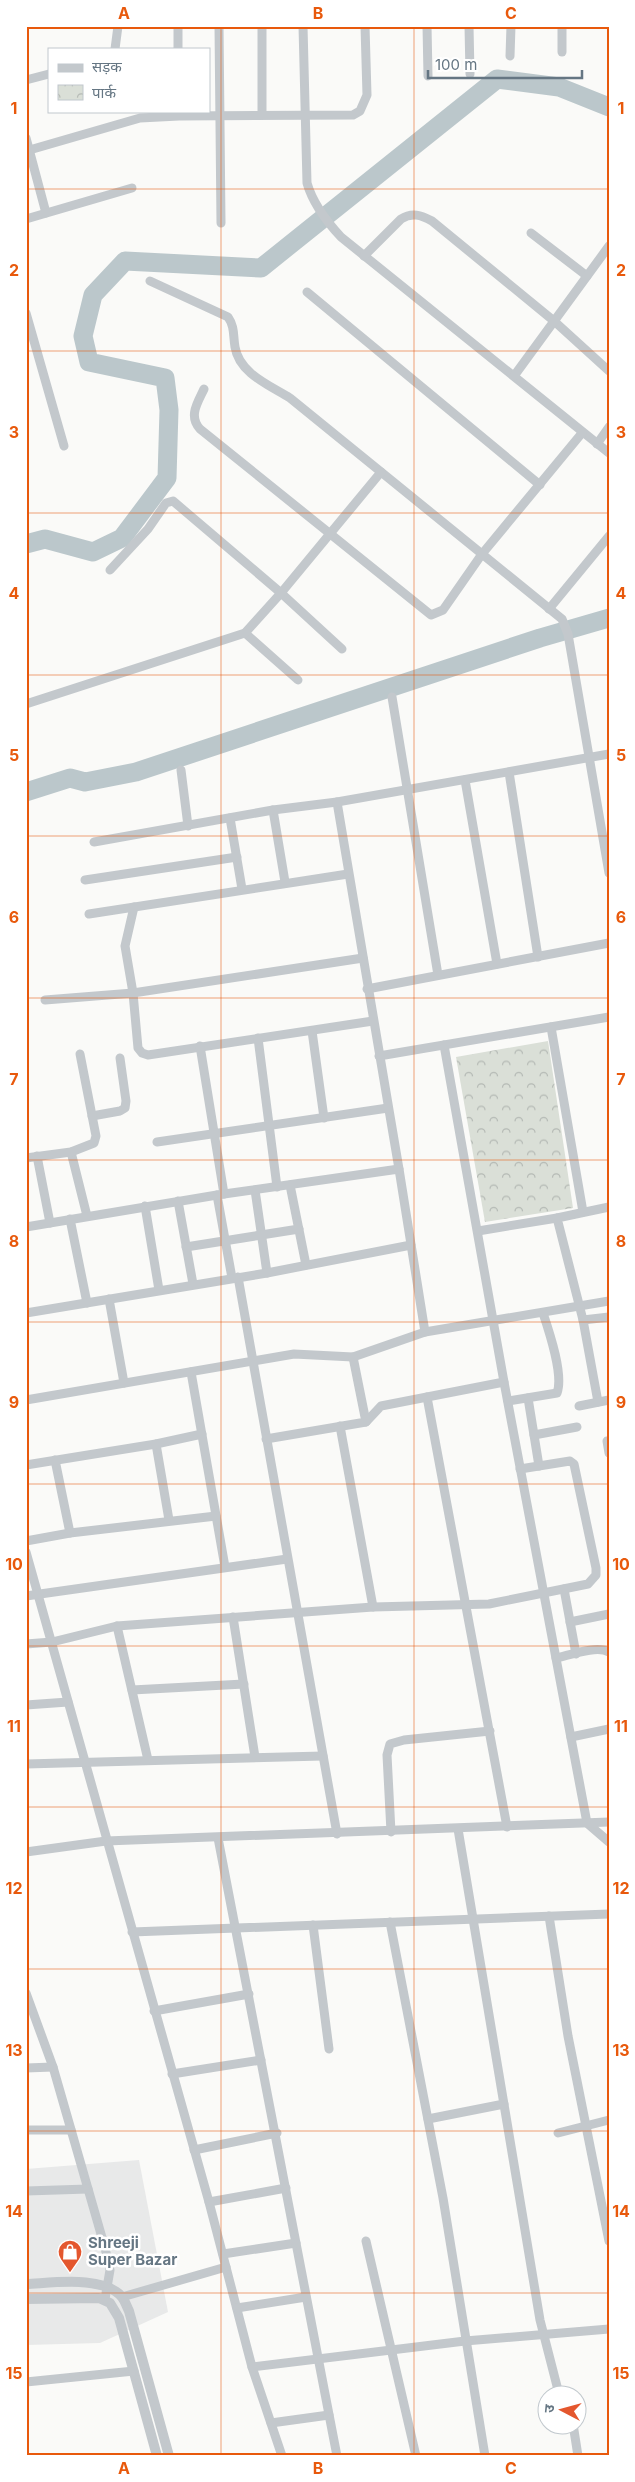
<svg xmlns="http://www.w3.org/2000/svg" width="635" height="2482" viewBox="0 0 635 2482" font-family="Inter,'Noto Sans Devanagari',sans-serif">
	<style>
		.built { fill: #e8e9e9 }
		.park { fill: url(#park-crowns) }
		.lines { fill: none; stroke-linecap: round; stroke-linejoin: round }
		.river { stroke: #bbc7cb; stroke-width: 19 }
		.minor { stroke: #c3c8cc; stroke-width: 9 }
		.tertiary { stroke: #c3c8cc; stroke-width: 10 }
		.grid { fill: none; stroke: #e8590c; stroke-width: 1; stroke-opacity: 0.55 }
		.labels { text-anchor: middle; stroke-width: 5; stroke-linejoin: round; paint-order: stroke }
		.poi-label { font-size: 15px; font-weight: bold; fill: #657683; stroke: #fff; text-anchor: start }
		.neatline { fill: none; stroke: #e8590c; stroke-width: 2 }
		.grid-label { font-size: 16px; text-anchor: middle; font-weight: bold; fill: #e8590c }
	</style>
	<defs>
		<pattern id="park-crowns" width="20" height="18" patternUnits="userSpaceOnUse" patternTransform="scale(1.25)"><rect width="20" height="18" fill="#dadfd7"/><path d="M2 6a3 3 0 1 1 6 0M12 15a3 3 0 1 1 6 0" fill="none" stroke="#b4b9b4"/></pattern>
	</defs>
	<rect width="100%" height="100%" fill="#fafaf8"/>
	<polygon class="built" points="139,2160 168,2312 100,2343 26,2345 26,2169"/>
	<polygon class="park" points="548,1041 573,1208 485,1222 456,1057"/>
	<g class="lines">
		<g class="river">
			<polyline points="26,544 45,539 93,552 122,538 167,478 169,410 165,378 89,362 83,336 93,295 125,261 261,268 497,79 559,87 609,107"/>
			<polyline points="26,792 70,778 85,782 136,772 540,638 609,618"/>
		</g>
		<g class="minor">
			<polyline points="178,26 178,49"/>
			<polyline points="219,26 221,223"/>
			<polyline points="262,26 262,115"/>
			<path d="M 303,26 L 307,183 C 313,204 327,222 341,237 L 609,453"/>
			<polyline points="427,26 428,76"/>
			<polyline points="469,26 470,74"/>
			<polyline points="562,26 562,52"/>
			<polyline points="115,49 118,26"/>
			<polyline points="510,56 511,26"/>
			<polyline points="26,80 49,74"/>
			<polyline points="26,138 46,213"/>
			<polyline points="26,151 140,118 179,116 353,115 360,111 367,95 365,26"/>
			<polyline points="26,219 132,188"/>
			<polyline points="531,233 587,276"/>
			<path d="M 364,256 L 401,219 C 412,212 421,215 432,221 L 554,321 L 609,371"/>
			<path d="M 150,281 L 228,317 C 235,327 233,336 235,347 C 239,373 269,385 290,398 L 562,619 L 568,634 L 609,873"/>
			<polyline points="307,292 540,485"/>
			<polyline points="26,313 64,446"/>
			<polyline points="514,376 609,246"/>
			<path d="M 204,389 C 198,402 188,416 200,429 L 431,615 L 443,610 L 482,554 L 582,433"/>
			<polyline points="597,444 609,427"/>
			<polyline points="110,570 148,529 166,503 173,501 281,593 342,649"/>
			<polyline points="549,609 609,536"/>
			<polyline points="245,633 298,680"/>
			<polyline points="392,697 438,975"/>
			<polyline points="26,704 245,633 281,593 381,472"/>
			<polyline points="181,770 188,826"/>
			<polyline points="509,772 538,957"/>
			<polyline points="465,780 497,964"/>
			<polyline points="273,810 285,882"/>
			<polyline points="230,818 242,889"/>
			<polyline points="94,842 273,810 337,802"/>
			<polyline points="85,880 237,857"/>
			<polyline points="134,907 125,946 133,993 138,1048 142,1053 148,1055 373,1021"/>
			<polyline points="89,914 348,874"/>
			<polyline points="367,989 609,943"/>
			<polyline points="45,1000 133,993 363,958"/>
			<polyline points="551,1027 583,1212"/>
			<polyline points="312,1031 324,1118"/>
			<polyline points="258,1038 277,1187"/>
			<polyline points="444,1045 504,1382 587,1823 609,1842"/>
			<polyline points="200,1046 224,1194"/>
			<polyline points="379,1056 609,1017"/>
			<polyline points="92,1116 120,1111 125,1108 126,1101 120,1058"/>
			<polyline points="157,1142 388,1108"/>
			<polyline points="71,1152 87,1216"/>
			<polyline points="37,1156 50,1223"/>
			<polyline points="26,1158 71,1152 94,1143 96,1136 80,1054"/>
			<polyline points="399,1169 337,802 609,754"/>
			<polyline points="290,1185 306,1265"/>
			<polyline points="255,1190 267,1273"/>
			<polyline points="217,1195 232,1278"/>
			<polyline points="178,1201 193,1284"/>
			<polyline points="145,1206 159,1290"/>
			<polyline points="70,1219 87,1303"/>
			<polyline points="26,1227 217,1195 399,1169 425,1332"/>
			<polyline points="478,1231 557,1218"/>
			<polyline points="186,1247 299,1229"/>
			<polyline points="238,1277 337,1834"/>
			<polyline points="109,1299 124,1383"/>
			<polyline points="26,1313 267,1273 411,1245"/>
			<polyline points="583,1320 609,1317"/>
			<polyline points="191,1372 225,1567"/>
			<polyline points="427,1397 507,1827"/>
			<polyline points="528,1398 539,1466"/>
			<polyline points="26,1400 294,1354 353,1357 425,1332 609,1301"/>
			<path d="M 508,1401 L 551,1394 L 557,1393 C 564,1375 549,1331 543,1313"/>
			<polyline points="598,1402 583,1320 557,1218 609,1207"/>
			<polyline points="579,1406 609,1400"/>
			<polyline points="366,1422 381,1406 504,1382"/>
			<polyline points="340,1426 373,1607"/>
			<polyline points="534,1435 577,1427"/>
			<polyline points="266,1439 366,1422 353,1357"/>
			<polyline points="607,1441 609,1453"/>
			<polyline points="156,1444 169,1520"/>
			<polyline points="55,1460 70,1533"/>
			<polyline points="26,1465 156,1444 202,1434"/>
			<polyline points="26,1541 70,1533 216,1516"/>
			<polyline points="26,1552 209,2202 252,2367 282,2456"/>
			<polyline points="564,1589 576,1654"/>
			<polyline points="26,1596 287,1559"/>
			<polyline points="233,1617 255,1757"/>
			<polyline points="570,1622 609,1614"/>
			<polyline points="117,1626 148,1760"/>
			<polyline points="26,1644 52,1642 117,1626 373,1607 489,1604 588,1584 596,1575 596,1568 574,1464 570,1461 520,1469"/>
			<path d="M 556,1658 C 570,1655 597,1645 609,1652"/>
			<polyline points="132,1690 244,1684"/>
			<polyline points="26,1705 68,1702"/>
			<polyline points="571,1737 609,1729"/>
			<polyline points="26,1764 323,1756"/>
			<polyline points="458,1829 540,2320 559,2394"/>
			<polyline points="391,1832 387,1755 390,1744 404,1740 490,1731"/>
			<polyline points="218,1838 337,2456"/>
			<polyline points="26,1852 106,1841 609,1822"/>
			<polyline points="549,1916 568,2036 609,2241"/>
			<polyline points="390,1922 443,2198 485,2456"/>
			<polyline points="313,1925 329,2049"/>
			<polyline points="132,1932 609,1914"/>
			<polyline points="26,1993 53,2067 105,2248 110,2270 105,2299"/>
			<polyline points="154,2011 249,1994"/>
			<polyline points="26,2068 53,2067"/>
			<polyline points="172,2074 261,2060"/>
			<polyline points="428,2119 504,2104"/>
			<polyline points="26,2130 71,2130"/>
			<polyline points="558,2133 609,2120"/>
			<polyline points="194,2150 277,2133"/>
			<polyline points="26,2191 88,2189"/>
			<polyline points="209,2202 286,2188"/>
			<polyline points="366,2241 416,2456"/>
			<polyline points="223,2254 296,2243"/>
			<polyline points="122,2297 226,2267"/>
			<polyline points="237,2308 306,2297"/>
			<polyline points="252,2367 465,2341 609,2329"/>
			<polyline points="26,2382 134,2371"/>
			<polyline points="271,2423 329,2415"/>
			<polyline points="573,2424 578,2456"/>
		</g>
		<g class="tertiary">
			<path d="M 26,2284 C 52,2283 104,2275 122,2297 C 125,2301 127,2307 129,2311 L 169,2456"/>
			<polyline points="26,2299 99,2298 110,2303 119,2318 157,2456"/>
		</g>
	</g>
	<path class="grid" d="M 221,26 L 221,2456M 414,26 L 414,2456M 26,189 L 609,189M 26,351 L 609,351M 26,513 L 609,513M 26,675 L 609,675M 26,836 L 609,836M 26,998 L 609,998M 26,1160 L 609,1160M 26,1322 L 609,1322M 26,1484 L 609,1484M 26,1646 L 609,1646M 26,1807 L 609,1807M 26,1969 L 609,1969M 26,2131 L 609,2131M 26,2293 L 609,2293"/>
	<defs>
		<symbol id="shop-pin" viewBox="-11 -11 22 30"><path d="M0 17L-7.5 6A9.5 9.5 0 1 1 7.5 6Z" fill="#e4572e" stroke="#fff"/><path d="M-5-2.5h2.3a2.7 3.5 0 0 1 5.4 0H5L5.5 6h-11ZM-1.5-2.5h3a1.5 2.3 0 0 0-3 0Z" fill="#fff"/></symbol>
	</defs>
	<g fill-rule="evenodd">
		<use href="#shop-pin" x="56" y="2238" width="28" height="38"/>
	</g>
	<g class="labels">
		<g class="poi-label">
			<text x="88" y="2248">Shreeji<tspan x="88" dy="17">Super Bazar</tspan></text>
		</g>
	</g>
	<rect width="635" height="2482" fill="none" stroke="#ffffff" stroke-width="55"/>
	<rect x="48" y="48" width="162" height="65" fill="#ffffff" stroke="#c1c8cd"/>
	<rect x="58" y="64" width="25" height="8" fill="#c3c8cc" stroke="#c1c8cd"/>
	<text x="92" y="72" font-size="15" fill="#657683">सड़क</text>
	<rect x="58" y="85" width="25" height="15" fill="url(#park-crowns)" stroke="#c1c8cd"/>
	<text x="92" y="98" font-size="15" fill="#657683">पार्क</text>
	<g transform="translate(562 2410) rotate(276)"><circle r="24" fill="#ffffff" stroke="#c1c8cd"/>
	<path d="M0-4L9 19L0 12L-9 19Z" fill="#e4572e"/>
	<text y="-8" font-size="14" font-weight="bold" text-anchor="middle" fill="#657683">उ</text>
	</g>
	<path d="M428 70v8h154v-8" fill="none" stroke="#657683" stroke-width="2.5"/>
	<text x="435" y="70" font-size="15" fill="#657683" stroke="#ffffff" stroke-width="4" paint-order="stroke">100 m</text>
	<rect x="28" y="28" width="580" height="2426" class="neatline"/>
	<g class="grid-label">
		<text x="124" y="19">A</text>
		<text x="318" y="19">B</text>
		<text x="511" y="19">C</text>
		<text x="14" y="114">1</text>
		<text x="621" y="114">1</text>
		<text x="14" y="276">2</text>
		<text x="621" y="276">2</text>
		<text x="14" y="438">3</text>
		<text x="621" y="438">3</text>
		<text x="14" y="599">4</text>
		<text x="621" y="599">4</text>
		<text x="14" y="761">5</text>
		<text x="621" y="761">5</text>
		<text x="14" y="923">6</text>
		<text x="621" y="923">6</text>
		<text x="14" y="1085">7</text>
		<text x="621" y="1085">7</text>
		<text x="14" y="1247">8</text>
		<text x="621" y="1247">8</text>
		<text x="14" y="1408">9</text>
		<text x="621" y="1408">9</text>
		<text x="14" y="1570">10</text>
		<text x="621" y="1570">10</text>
		<text x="14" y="1732">11</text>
		<text x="621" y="1732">11</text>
		<text x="14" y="1894">12</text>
		<text x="621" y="1894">12</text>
		<text x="14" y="2056">13</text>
		<text x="621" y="2056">13</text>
		<text x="14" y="2217">14</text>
		<text x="621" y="2217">14</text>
		<text x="14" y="2379">15</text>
		<text x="621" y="2379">15</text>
		<text x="124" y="2474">A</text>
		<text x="318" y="2474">B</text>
		<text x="511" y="2474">C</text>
	</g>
</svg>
